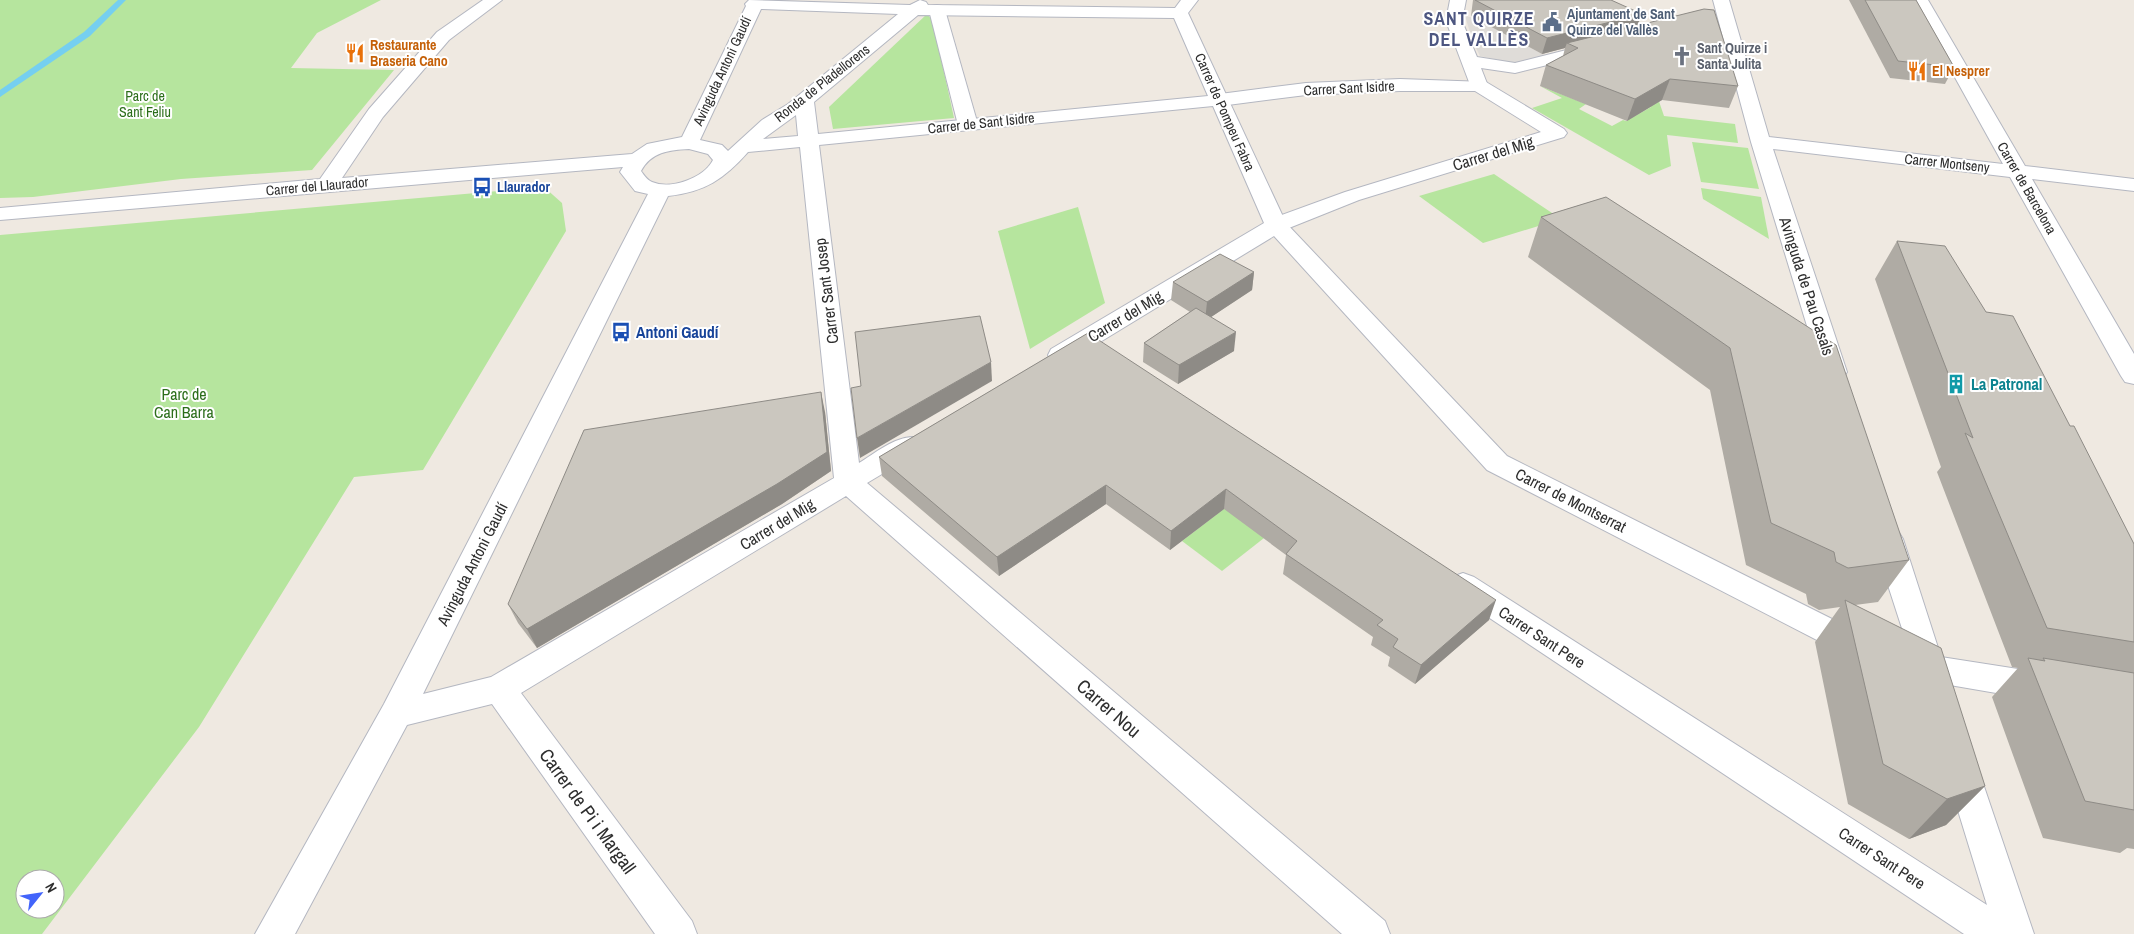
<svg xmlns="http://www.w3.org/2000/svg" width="2134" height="934" viewBox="0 0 2134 934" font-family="'Archivo Narrow',sans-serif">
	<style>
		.green { fill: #b6e59e; fill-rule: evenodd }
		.plaza { fill: #dfdcd8 }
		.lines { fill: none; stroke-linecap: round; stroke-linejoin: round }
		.stream { fill: #75cff0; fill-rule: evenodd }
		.pedestrian-casing { stroke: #b4b7c1; stroke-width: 2 }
		.minor-casing { stroke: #b4b7c1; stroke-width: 2 }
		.pedestrian { fill: #fff; fill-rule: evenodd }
		.minor { fill: #fff; fill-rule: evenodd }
		.wall { fill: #afaba4 }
		.shaded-wall { fill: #8e8b86 }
		.building { fill: #cbc7bf; stroke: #8e8b86 }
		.labels { text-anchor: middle; stroke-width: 4; stroke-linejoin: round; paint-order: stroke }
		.far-service-label { font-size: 14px; font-weight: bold; fill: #4e5e75; stroke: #fff; text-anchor: start }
		.far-food-label { font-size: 14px; font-weight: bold; fill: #c56008; stroke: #fff; text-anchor: start }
		.far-worship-label { font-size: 14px; font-weight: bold; fill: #5b616d; stroke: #fff; text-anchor: start }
		.far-street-label { font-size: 14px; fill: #2e2e2e; stroke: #fff }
		.far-park-label { font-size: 14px; fill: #2c6e1b; stroke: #fff }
		.far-transit-label { font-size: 14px; font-weight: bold; fill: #164399; stroke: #fff; text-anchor: start }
		.street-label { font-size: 16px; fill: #2e2e2e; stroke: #fff }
		.transit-label { font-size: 16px; font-weight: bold; fill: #164399; stroke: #fff; text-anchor: start }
		.culture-label { font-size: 16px; font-weight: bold; fill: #0d838f; stroke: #fff; text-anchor: start }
		.park-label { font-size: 16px; fill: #2c6e1b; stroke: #fff }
		.far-district-label { font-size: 18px; font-weight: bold; letter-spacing: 1px; fill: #4d5680; stroke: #fff }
		.near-street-label { font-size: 19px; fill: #2e2e2e; stroke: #fff }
	</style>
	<rect width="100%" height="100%" fill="#efe9e1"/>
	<g class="green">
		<polygon points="0,0 381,0 317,33 291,68 394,70 312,170 181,179 33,197 0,198"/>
		<polygon points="927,14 933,21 954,118 833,129 829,107"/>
		<polygon points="1651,78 1664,116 1735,124 1738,143 1667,135 1671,166 1649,175 1532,108 1562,98 1540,86 1586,104 1579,109 1612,126 1623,120 1626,121 1651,107"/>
		<polygon points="1692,142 1748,148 1759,189 1701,182"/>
		<polygon points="1494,174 1561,219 1483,243 1419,196"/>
		<path d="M 544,187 L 562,203 L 566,231 L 423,470 L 354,477 L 199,727 L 42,934 L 0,934 L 0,235 ZM 25,879 L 55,879 L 55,909 L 25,909 Z"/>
		<polygon points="1701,188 1761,197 1769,239 1703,199"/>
		<polygon points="1078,207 1105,303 1030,349 998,231"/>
		<polygon points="1273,471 1314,499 1222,571 1182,541"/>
	</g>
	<polygon class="plaza" points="1465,16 1475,18 1544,55 1526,62 1509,62 1480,56 1473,42"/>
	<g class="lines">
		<polygon class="stream" points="118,0 126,0 90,36 0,97 0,90 84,32"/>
		<defs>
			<g id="pedestrian">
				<polygon points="937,5 943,6 945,10 978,125 975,129 961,129 958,125 929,10 931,6"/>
				<polygon points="1400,79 1486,82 1564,129 1567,133 1564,137 1359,200 1284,230 1276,232 1268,230 1265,225 1268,220 1345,192 1541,132 1475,91 1400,91 1306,95 1220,106 1213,104 1211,100 1213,96 1220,94 1306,83"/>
			</g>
			<g id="minor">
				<path d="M 483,0 L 502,0 L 449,40 L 383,117 L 342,178 L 632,154 L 647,144 L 682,137 L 746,6 L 745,4 L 749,0 L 910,5 L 920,0 L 926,2 L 928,5 L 1175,8 L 1181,0 L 1198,0 L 1188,13 L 1286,223 L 1507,456 L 1868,637 L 1873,646 L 1868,655 L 1857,659 L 1846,655 L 1487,470 L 1274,236 L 1069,361 L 1060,363 L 1051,361 L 1048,355 L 1051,349 L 1264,223 L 1213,106 L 819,145 L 859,463 C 877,452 900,432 922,438 L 925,444 L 922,450 L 867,483 L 1385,921 L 1390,934 L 1342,934 L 846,496 L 521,693 L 692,921 L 697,934 L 655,934 L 492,704 L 407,725 L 295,934 L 255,934 L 384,704 L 648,194 L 635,191 L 620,172 L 623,167 L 0,220 L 0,208 L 320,179 L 369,109 L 437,32 ZM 761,9 L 898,14 L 788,104 L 762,120 L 728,151 L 722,145 L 700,140 ZM 918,15 L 1174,18 L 1208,96 L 818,134 L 814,102 ZM 796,115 L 798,136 L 763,139 ZM 800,147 L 834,478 L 491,677 L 423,694 L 668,196 C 705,192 724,179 748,152 ZM 689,149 L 708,154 L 713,160 C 704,178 671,190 652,182 C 647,180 644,175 641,171 C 651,152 669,150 689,149 Z"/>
				<polygon points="1450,0 1466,0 1462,21 1477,57 1515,63 1598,42 1604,43 1607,47 1604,51 1515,73 1481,68 1488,86 1486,90 1472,90 1446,21"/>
				<polygon points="1713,0 1729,0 1769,137 2003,164 1912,0 1928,0 2025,166 2134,179 2134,191 2032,179 2134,354 2134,384 2125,382 2121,376 2010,177 1773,149 1847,372 1843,378 1834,380 1825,378 1821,372 1751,142"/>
				<polygon points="1888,528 1898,531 1903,539 1941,657 2043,673 2055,677 2059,687 2055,697 2043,701 1938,683 1930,685 1919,681 1873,539 1878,531"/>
				<polygon points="1463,573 1474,577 1987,905 1944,765 1949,754 1961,750 1973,754 2034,934 1964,934 1452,593 1448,585 1452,577"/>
			</g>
		</defs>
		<use href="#pedestrian" class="pedestrian-casing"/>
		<use href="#minor" class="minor-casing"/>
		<use href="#pedestrian" class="pedestrian"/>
		<use href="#minor" class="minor"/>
	</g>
	<g class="wall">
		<polygon points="1473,0 1611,0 1638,25 1738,86 1729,108 1662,100 1627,121 1540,86 1546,65 1563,56 1565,48 1542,54 1471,16"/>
		<polygon points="1849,0 1916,0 1954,67 1945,84 1890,78"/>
		<polygon points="1606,197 1909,560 1878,602 1855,605 1985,786 1946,825 1909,839 1848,804 1815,642 1840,607 1819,610 1808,604 1806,594 1746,565 1710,390 1528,257 1541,217"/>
		<polygon points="1897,241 1986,312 2070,426 2134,544 2134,849 2127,848 2120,853 2043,838 1992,697 2018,668 2012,667 1937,472 1941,467 1875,279"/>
		<polygon points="1254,272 1252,290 1211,317 1234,351 1178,384 1143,362 1144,343 1190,312 1171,300 1173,282"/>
		<polygon points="1088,333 1489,620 1415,684 1388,666 1390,657 1371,645 1373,637 1283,574 1286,555 1224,509 1170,550 1106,504 999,576 882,476 879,457"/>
		<polygon points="825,412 831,471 782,504 537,648 518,623 508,604"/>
	</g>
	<g class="shaded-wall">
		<polygon points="1642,14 1636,30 1567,43 1565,48 1542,54 1547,38"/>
		<polygon points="1670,79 1662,100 1627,121 1635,99"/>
		<polygon points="1254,272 1252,290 1205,321 1207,302"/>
		<polygon points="1236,332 1234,351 1178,384 1179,365"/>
		<polygon points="991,362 992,381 860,458 857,438"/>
		<polygon points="821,392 825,412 831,471 782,504 537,648 527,629"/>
		<polygon points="1106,485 1106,504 999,576 997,557"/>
		<polygon points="1226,489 1224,509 1170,550 1171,531"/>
		<polygon points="1496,600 1489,620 1415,684 1421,665"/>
		<polygon points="1985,786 1946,825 1909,839 1947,799"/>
	</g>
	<g class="building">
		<polygon points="1475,0 1611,0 1642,14 1547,38"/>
		<polygon points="1865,0 1916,0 1954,67 1898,61"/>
		<polygon points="1704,9 1714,10 1738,86 1670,79 1635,99 1546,65 1578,48 1567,43"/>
		<polygon points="1606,197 1836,345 1909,560 1848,568 1836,562 1834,552 1771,523 1730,348 1541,217"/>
		<polygon points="1897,241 1945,246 1986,312 2013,316 2070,426 2074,426 2134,544 2134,642 2047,628 1965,433 1973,438"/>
		<polygon points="1220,254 1254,272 1207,302 1173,282"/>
		<polygon points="1196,308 1236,332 1179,365 1144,343"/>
		<polygon points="980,316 991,362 857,438 851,388 861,386 855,332"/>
		<polygon points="1088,333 1496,600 1421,665 1393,647 1398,639 1377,625 1383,620 1286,554 1297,541 1226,489 1171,531 1106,485 997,557 879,457"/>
		<polygon points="821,392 827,452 777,484 527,629 508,604 584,430"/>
		<polygon points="1845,600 1941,648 1985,786 1947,799 1883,764"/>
		<polygon points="2028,658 2045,661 2043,658 2134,673 2134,810 2085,801"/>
	</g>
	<defs>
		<symbol id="civic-bare" viewBox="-9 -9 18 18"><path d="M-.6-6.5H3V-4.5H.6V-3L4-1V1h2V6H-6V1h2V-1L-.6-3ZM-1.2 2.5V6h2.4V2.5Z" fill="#5c6f8a" stroke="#fff" stroke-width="2.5" paint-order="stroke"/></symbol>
		<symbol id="restaurant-bare" viewBox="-9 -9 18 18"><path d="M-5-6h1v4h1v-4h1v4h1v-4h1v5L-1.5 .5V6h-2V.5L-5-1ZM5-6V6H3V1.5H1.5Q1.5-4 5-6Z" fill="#e8710a" stroke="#fff" stroke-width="2.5" paint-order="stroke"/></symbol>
		<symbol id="church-bare" viewBox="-9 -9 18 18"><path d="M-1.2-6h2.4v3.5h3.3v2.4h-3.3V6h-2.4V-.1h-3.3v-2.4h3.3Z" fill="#6b7280" stroke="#fff" stroke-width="2.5" paint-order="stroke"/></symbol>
		<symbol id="bus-bare" viewBox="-9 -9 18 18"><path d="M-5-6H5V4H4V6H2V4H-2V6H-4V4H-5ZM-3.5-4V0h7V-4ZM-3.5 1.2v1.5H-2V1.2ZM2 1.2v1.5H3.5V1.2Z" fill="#1a4fb4" stroke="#fff" stroke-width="2.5" paint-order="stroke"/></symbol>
		<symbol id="building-bare" viewBox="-9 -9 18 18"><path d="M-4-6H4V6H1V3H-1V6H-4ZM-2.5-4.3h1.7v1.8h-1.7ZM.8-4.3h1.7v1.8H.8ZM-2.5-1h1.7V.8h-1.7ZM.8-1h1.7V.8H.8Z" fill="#0f9aa8" stroke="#fff" stroke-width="2.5" paint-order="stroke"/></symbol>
	</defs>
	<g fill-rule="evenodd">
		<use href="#civic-bare" x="1538" y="8" width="28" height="28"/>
		<use href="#restaurant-bare" x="341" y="39" width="28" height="28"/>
		<use href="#church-bare" x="1668" y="42" width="28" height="28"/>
		<use href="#restaurant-bare" x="1903" y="57" width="28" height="28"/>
		<use href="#bus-bare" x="468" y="173" width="28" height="28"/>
		<use href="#bus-bare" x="607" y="318" width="28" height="28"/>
		<use href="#building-bare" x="1942" y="370" width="28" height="28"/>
	</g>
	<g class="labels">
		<g class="far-service-label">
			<text x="1567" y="19">Ajuntament de Sant<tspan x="1567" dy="16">Quirze del Vallès</tspan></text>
		</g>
		<g class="far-food-label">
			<text x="370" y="50">Restaurante<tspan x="370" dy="16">Braseria Cano</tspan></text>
			<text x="1932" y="76">El Nesprer</text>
		</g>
		<g class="far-worship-label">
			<text x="1697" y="53">Sant Quirze i<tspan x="1697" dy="16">Santa Julita</tspan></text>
		</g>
		<g class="far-street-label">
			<text transform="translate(722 71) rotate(-65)" y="5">Avinguda Antoni Gaudí</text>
			<text transform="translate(822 83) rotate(-38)" y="5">Ronda de Pladellorens</text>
			<text transform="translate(1349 88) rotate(-3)" y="5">Carrer Sant Isidre</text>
			<text transform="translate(1225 112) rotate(66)" y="5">Carrer de Pompeu Fabra</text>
			<text transform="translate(981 123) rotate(-6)" y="5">Carrer de Sant Isidre</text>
			<text transform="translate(1947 163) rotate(6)" y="5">Carrer Montseny</text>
			<text transform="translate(317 186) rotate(-5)" y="5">Carrer del Llaurador</text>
			<text transform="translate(2027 188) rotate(60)" y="5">Carrer de Barcelona</text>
		</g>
		<g class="far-park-label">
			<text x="145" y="101">Parc de<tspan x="145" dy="16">Sant Feliu</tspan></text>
		</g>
		<g class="far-transit-label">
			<text x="497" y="192">Llaurador</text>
		</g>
		<g class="street-label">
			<text transform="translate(1493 153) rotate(-17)" y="6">Carrer del Mig</text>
			<text transform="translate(1807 286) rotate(72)" y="6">Avinguda de Pau Casals</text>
			<text transform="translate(826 291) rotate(-97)" y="6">Carrer Sant Josep</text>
			<text transform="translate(1125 316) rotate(-31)" y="6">Carrer del Mig</text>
			<text transform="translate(1571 500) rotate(27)" y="6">Carrer de Montserrat</text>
			<text transform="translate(777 524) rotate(-31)" y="6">Carrer del Mig</text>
			<text transform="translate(472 564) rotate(-63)" y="6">Avinguda Antoni Gaudí</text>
			<text transform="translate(1542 637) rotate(33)" y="6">Carrer Sant Pere</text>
			<text transform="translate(1882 858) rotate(33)" y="6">Carrer Sant Pere</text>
		</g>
		<g class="transit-label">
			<text x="636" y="338">Antoni Gaudí</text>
		</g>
		<g class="culture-label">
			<text x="1971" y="390">La Patronal</text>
		</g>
		<g class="park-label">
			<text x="184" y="400">Parc de<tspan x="184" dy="18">Can Barra</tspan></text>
		</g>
		<g class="far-district-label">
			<text x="1479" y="25">SANT QUIRZE<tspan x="1479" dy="21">DEL VALLÈS</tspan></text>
		</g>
		<g class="near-street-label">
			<text transform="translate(1109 708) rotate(41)" y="7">Carrer Nou</text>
			<text transform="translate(588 811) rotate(54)" y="7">Carrer de Pi i Margall</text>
		</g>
	</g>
	<g transform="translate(40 894) rotate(60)"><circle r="24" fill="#ffffff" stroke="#ababab"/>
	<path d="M0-4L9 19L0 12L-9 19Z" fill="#4264fb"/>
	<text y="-8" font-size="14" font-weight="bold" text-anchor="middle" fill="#2e2e2e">N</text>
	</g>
</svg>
